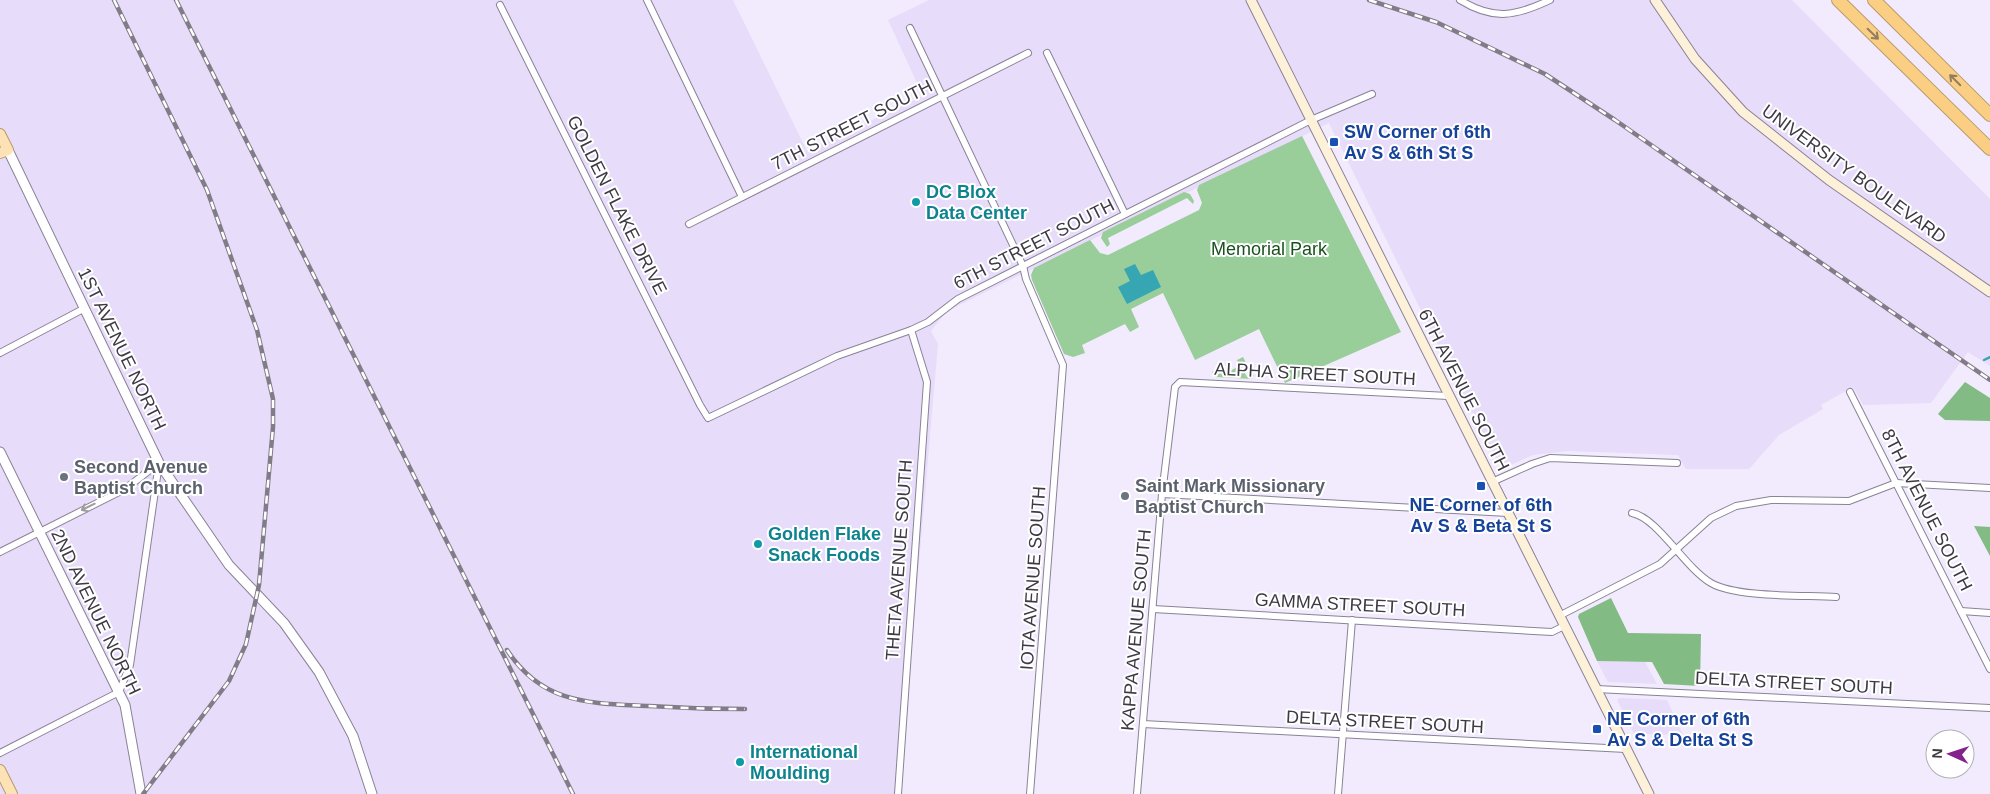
<svg xmlns="http://www.w3.org/2000/svg" width="1990" height="794" viewBox="0 0 1990 794" font-family="Arial,sans-serif">
	<style>
		.built { fill: #e7dcf9 }
		.green { fill: #99cd9a }
		.forest { fill: #82bb84 }
		.water { fill: #37a6b3 }
		.lines { fill: none; stroke-linecap: round; stroke-linejoin: round }
		.stream { stroke: #37a6b3; stroke-width: 2.5 }
		.minor-casing { stroke: #8a8296; stroke-width: 8 }
		.tertiary-casing { stroke: #8a8296; stroke-width: 11 }
		.secondary-casing { stroke: #8a8296; stroke-width: 11 }
		.primary-casing { stroke: #b89b6d; stroke-width: 12 }
		.motorway-casing { stroke: #b89b6d; stroke-width: 14 }
		.minor { stroke: #fff; stroke-width: 6 }
		.tertiary { stroke: #fff; stroke-width: 9 }
		.secondary { stroke: #fef1da; stroke-width: 9 }
		.primary { stroke: #fce2b5; stroke-width: 10 }
		.motorway { stroke: #facf84; stroke-width: 12 }
		.rail-casing { stroke: #817c88; stroke-width: 4.5 }
		.rail { stroke: #fff; stroke-width: 2.5; stroke-dasharray: 8; stroke-linecap: butt }
		.oneway { stroke: #937d60 }
		.oneway2 { stroke: #9e9ca1 }
		.transit-dot { fill: #1a4fb4; stroke: #fff; stroke-width: 2 }
		.culture-dot { fill: #0f9aa8; stroke: #fff; stroke-width: 2 }
		.worship-dot { fill: #6b7280; stroke: #fff; stroke-width: 2 }
		.labels { text-anchor: middle; stroke-width: 4; stroke-linejoin: round; paint-order: stroke }
		.street-label { font-size: 18px; fill: #3e3a43; stroke: #fff }
		.transit-label { font-size: 18px; font-weight: bold; fill: #164399; stroke: #fff; text-anchor: start }
		.culture-label { font-size: 18px; font-weight: bold; fill: #0d838f; stroke: #fff; text-anchor: start }
		.park-label { font-size: 18px; fill: #17521e; stroke: #fff }
		.worship-label { font-size: 18px; font-weight: bold; fill: #5b616d; stroke: #fff; text-anchor: start }
	</style>
	<rect width="100%" height="100%" fill="#f2ebfd"/>
	<g class="built">
		<polygon points="0,0 733,0 807,151 923,96 888,20 929,0 1792,0 1990,199 1990,366 1968,352 1931,403 1863,405 1853,387 1821,405 1823,409 1779,435 1749,469 1686,469 1678,455 1568,451 1533,455 1502,469 1461,392 1329,123 947,311 931,331 938,344 899,794 0,794"/>
		<polygon points="1597,661 1645,662 1657,684 1608,682"/>
		<polygon points="1620,698 1667,700 1683,735 1634,734 1617,700"/>
	</g>
	<g class="green">
		<polygon points="1302,136 1401,332 1285,383 1259,329 1195,360 1163,293 1131,309 1139,327 1130,332 1125,324 1082,345 1085,353 1073,357 1064,354 1032,280 1031,275 1034,268 1090,240 1100,253 1108,255 1199,210 1202,203 1197,190 1199,185"/>
		<polygon points="1184,192 1190,194 1194,201 1193,204 1187,198 1108,238 1110,244 1107,247 1101,238 1103,232"/>
		<polygon points="1243,357 1246,363 1241,366 1247,377 1254,375 1252,379 1215,377 1212,372 1219,369 1223,375 1239,366 1237,360"/>
	</g>
	<g class="forest">
		<polygon points="1965,382 1990,398 1990,421 1945,420 1938,414"/>
		<polygon points="1974,526 1990,527 1990,556"/>
		<polygon points="1611,598 1628,633 1701,634 1700,686 1664,684 1652,662 1597,661 1578,617 1579,614"/>
	</g>
	<polygon class="water" points="1135,264 1141,275 1153,270 1161,287 1127,304 1118,287 1130,281 1124,269"/>
	<g class="lines">
		<polyline class="stream" points="1984,360 1990,357"/>
		<defs>
			<g id="minor">
				<polyline points="647,0 742,197"/>
				<path d="M 1460,0 C 1494,21 1516,16 1550,0"/>
				<polyline points="500,5 700,405 708,418 837,356 911,330 928,322 958,299 1311,120 1372,94"/>
				<polyline points="910,28 1023,266 1026,279 1063,365 1030,794"/>
				<polyline points="1047,53 1125,214"/>
				<polyline points="689,224 1028,53"/>
				<polyline points="0,353 85,308"/>
				<polyline points="1850,392 1990,669"/>
				<polyline points="1492,482 1532,464 1550,458 1677,463"/>
				<polyline points="1162,494 1508,513"/>
				<path d="M 1632,513 C 1658,518 1684,567 1711,583 C 1737,598 1805,595 1836,597"/>
				<polyline points="0,552 125,489 159,463"/>
				<polyline points="1153,609 1552,632 1564,626"/>
				<polyline points="1961,611 1990,613"/>
				<polyline points="1559,616 1660,564 1711,518 1736,506 1771,500 1849,501 1896,483 1990,488"/>
				<polyline points="1596,689 1990,708"/>
				<polyline points="1143,724 1626,749"/>
				<polyline points="0,753 119,692 130,665 159,463"/>
				<polyline points="898,794 927,382 911,330"/>
				<polyline points="1137,794 1162,494 1175,387 1180,382 1448,396"/>
				<polyline points="1338,794 1352,620"/>
			</g>
			<g id="tertiary">
				<polyline points="8,150 159,463 229,565 284,623 319,672 353,736 372,794"/>
				<polyline points="0,452 125,705 141,794"/>
			</g>
			<g id="secondary">
				<polyline points="1251,0 1649,794"/>
				<polyline points="1655,0 1695,59 1743,112 1829,180 1990,292"/>
			</g>
			<g id="primary">
				<polyline points="0,134 8,150 0,153"/>
				<polyline points="0,770 12,794"/>
			</g>
			<g id="motorway">
				<polyline points="1838,0 1990,149"/>
				<polyline points="1874,0 1990,115"/>
			</g>
		</defs>
		<use href="#minor" class="minor-casing"/>
		<use href="#tertiary" class="tertiary-casing"/>
		<use href="#secondary" class="secondary-casing"/>
		<use href="#primary" class="primary-casing"/>
		<use href="#motorway" class="motorway-casing"/>
		<use href="#minor" class="minor"/>
		<use href="#tertiary" class="tertiary"/>
		<use href="#secondary" class="secondary"/>
		<use href="#primary" class="primary"/>
		<use href="#motorway" class="motorway"/>
		<defs>
			<g id="rail">
				<polyline points="114,0 207,190 257,330 273,399 273,427 259,585 246,644 229,681 143,794"/>
				<polyline points="176,0 573,794"/>
				<polyline points="1369,0 1436,22 1545,74 1615,120 1990,380"/>
				<path d="M 507,650 C 543,705 590,703 649,706 C 681,708 713,709 745,709"/>
			</g>
		</defs>
		<use href="#rail" class="rail-casing"/>
		<use href="#rail" class="rail"/>
	</g>
	<defs><path id="oneway-shaft" d="M-6 0H5M1.5-3L5.5 0L1.5 3" fill="none" stroke-width="1.6" stroke-linecap="round" stroke-linejoin="round" transform="scale(1.25)"/></defs>
	<g class="oneway">
		<use href="#oneway-shaft" transform="translate(1873 34) rotate(44)"/>
		<use href="#oneway-shaft" transform="translate(1955 80) rotate(-135)"/>
	</g>
	<use class="oneway2" href="#oneway-shaft" transform="translate(88 507) rotate(154)"/>
	<g class="transit-dot">
		<rect x="1329" y="137" width="10" height="10" rx="2.5"/>
		<rect x="1476" y="481" width="10" height="10" rx="2.5"/>
		<rect x="1592" y="724" width="10" height="10" rx="2.5"/>
	</g>
	<g class="culture-dot">
		<circle cx="916" cy="202" r="5"/>
		<circle cx="758" cy="544" r="5"/>
		<circle cx="740" cy="762" r="5"/>
	</g>
	<g class="worship-dot">
		<circle cx="64" cy="477" r="5"/>
		<circle cx="1125" cy="496" r="5"/>
	</g>
	<g class="labels">
		<g class="street-label">
			<text transform="translate(852 125) rotate(-27)" y="6">7TH STREET SOUTH</text>
			<text transform="translate(1854 174) rotate(36)" y="6">UNIVERSITY BOULEVARD</text>
			<text transform="translate(617 205) rotate(63)" y="6">GOLDEN FLAKE DRIVE</text>
			<text transform="translate(1034 244) rotate(-27)" y="6">6TH STREET SOUTH</text>
			<text transform="translate(122 349) rotate(64)" y="6">1ST AVENUE NORTH</text>
			<text transform="translate(1315 374) rotate(3)" y="6">ALPHA STREET SOUTH</text>
			<text transform="translate(1464 390) rotate(63)" y="6">6TH AVENUE SOUTH</text>
			<text transform="translate(1927 510) rotate(63)" y="6">8TH AVENUE SOUTH</text>
			<text transform="translate(899 560) rotate(-86)" y="6">THETA AVENUE SOUTH</text>
			<text transform="translate(1033 578) rotate(-86)" y="6">IOTA AVENUE SOUTH</text>
			<text transform="translate(1360 605) rotate(3)" y="6">GAMMA STREET SOUTH</text>
			<text transform="translate(96 612) rotate(64)" y="6">2ND AVENUE NORTH</text>
			<text transform="translate(1136 630) rotate(-85)" y="6">KAPPA AVENUE SOUTH</text>
			<text transform="translate(1794 683) rotate(3)" y="6">DELTA STREET SOUTH</text>
			<text transform="translate(1385 722) rotate(3)" y="6">DELTA STREET SOUTH</text>
		</g>
		<g class="transit-label">
			<text x="1344" y="138">SW Corner of 6th<tspan x="1344" dy="21">Av S &amp; 6th St S</tspan></text>
			<text x="1481" y="511" text-anchor="middle">NE Corner of 6th<tspan x="1481" dy="21">Av S &amp; Beta St S</tspan></text>
			<text x="1607" y="725">NE Corner of 6th<tspan x="1607" dy="21">Av S &amp; Delta St S</tspan></text>
		</g>
		<g class="culture-label">
			<text x="926" y="198">DC Blox<tspan x="926" dy="21">Data Center</tspan></text>
			<text x="768" y="540">Golden Flake<tspan x="768" dy="21">Snack Foods</tspan></text>
			<text x="750" y="758">International<tspan x="750" dy="21">Moulding</tspan></text>
		</g>
		<g class="park-label">
			<text x="1269" y="255">Memorial Park</text>
		</g>
		<g class="worship-label">
			<text x="74" y="473">Second Avenue<tspan x="74" dy="21">Baptist Church</tspan></text>
			<text x="1135" y="492">Saint Mark Missionary<tspan x="1135" dy="21">Baptist Church</tspan></text>
		</g>
	</g>
	<g transform="translate(1950 754) rotate(273)"><circle r="24" fill="#ffffff" stroke="#b2b0b4"/>
	<path d="M0-4L9 19L0 12L-9 19Z" fill="#84228c"/>
	<text y="-8" font-size="14" font-weight="bold" text-anchor="middle" fill="#3e3a43">N</text>
	</g>
</svg>
